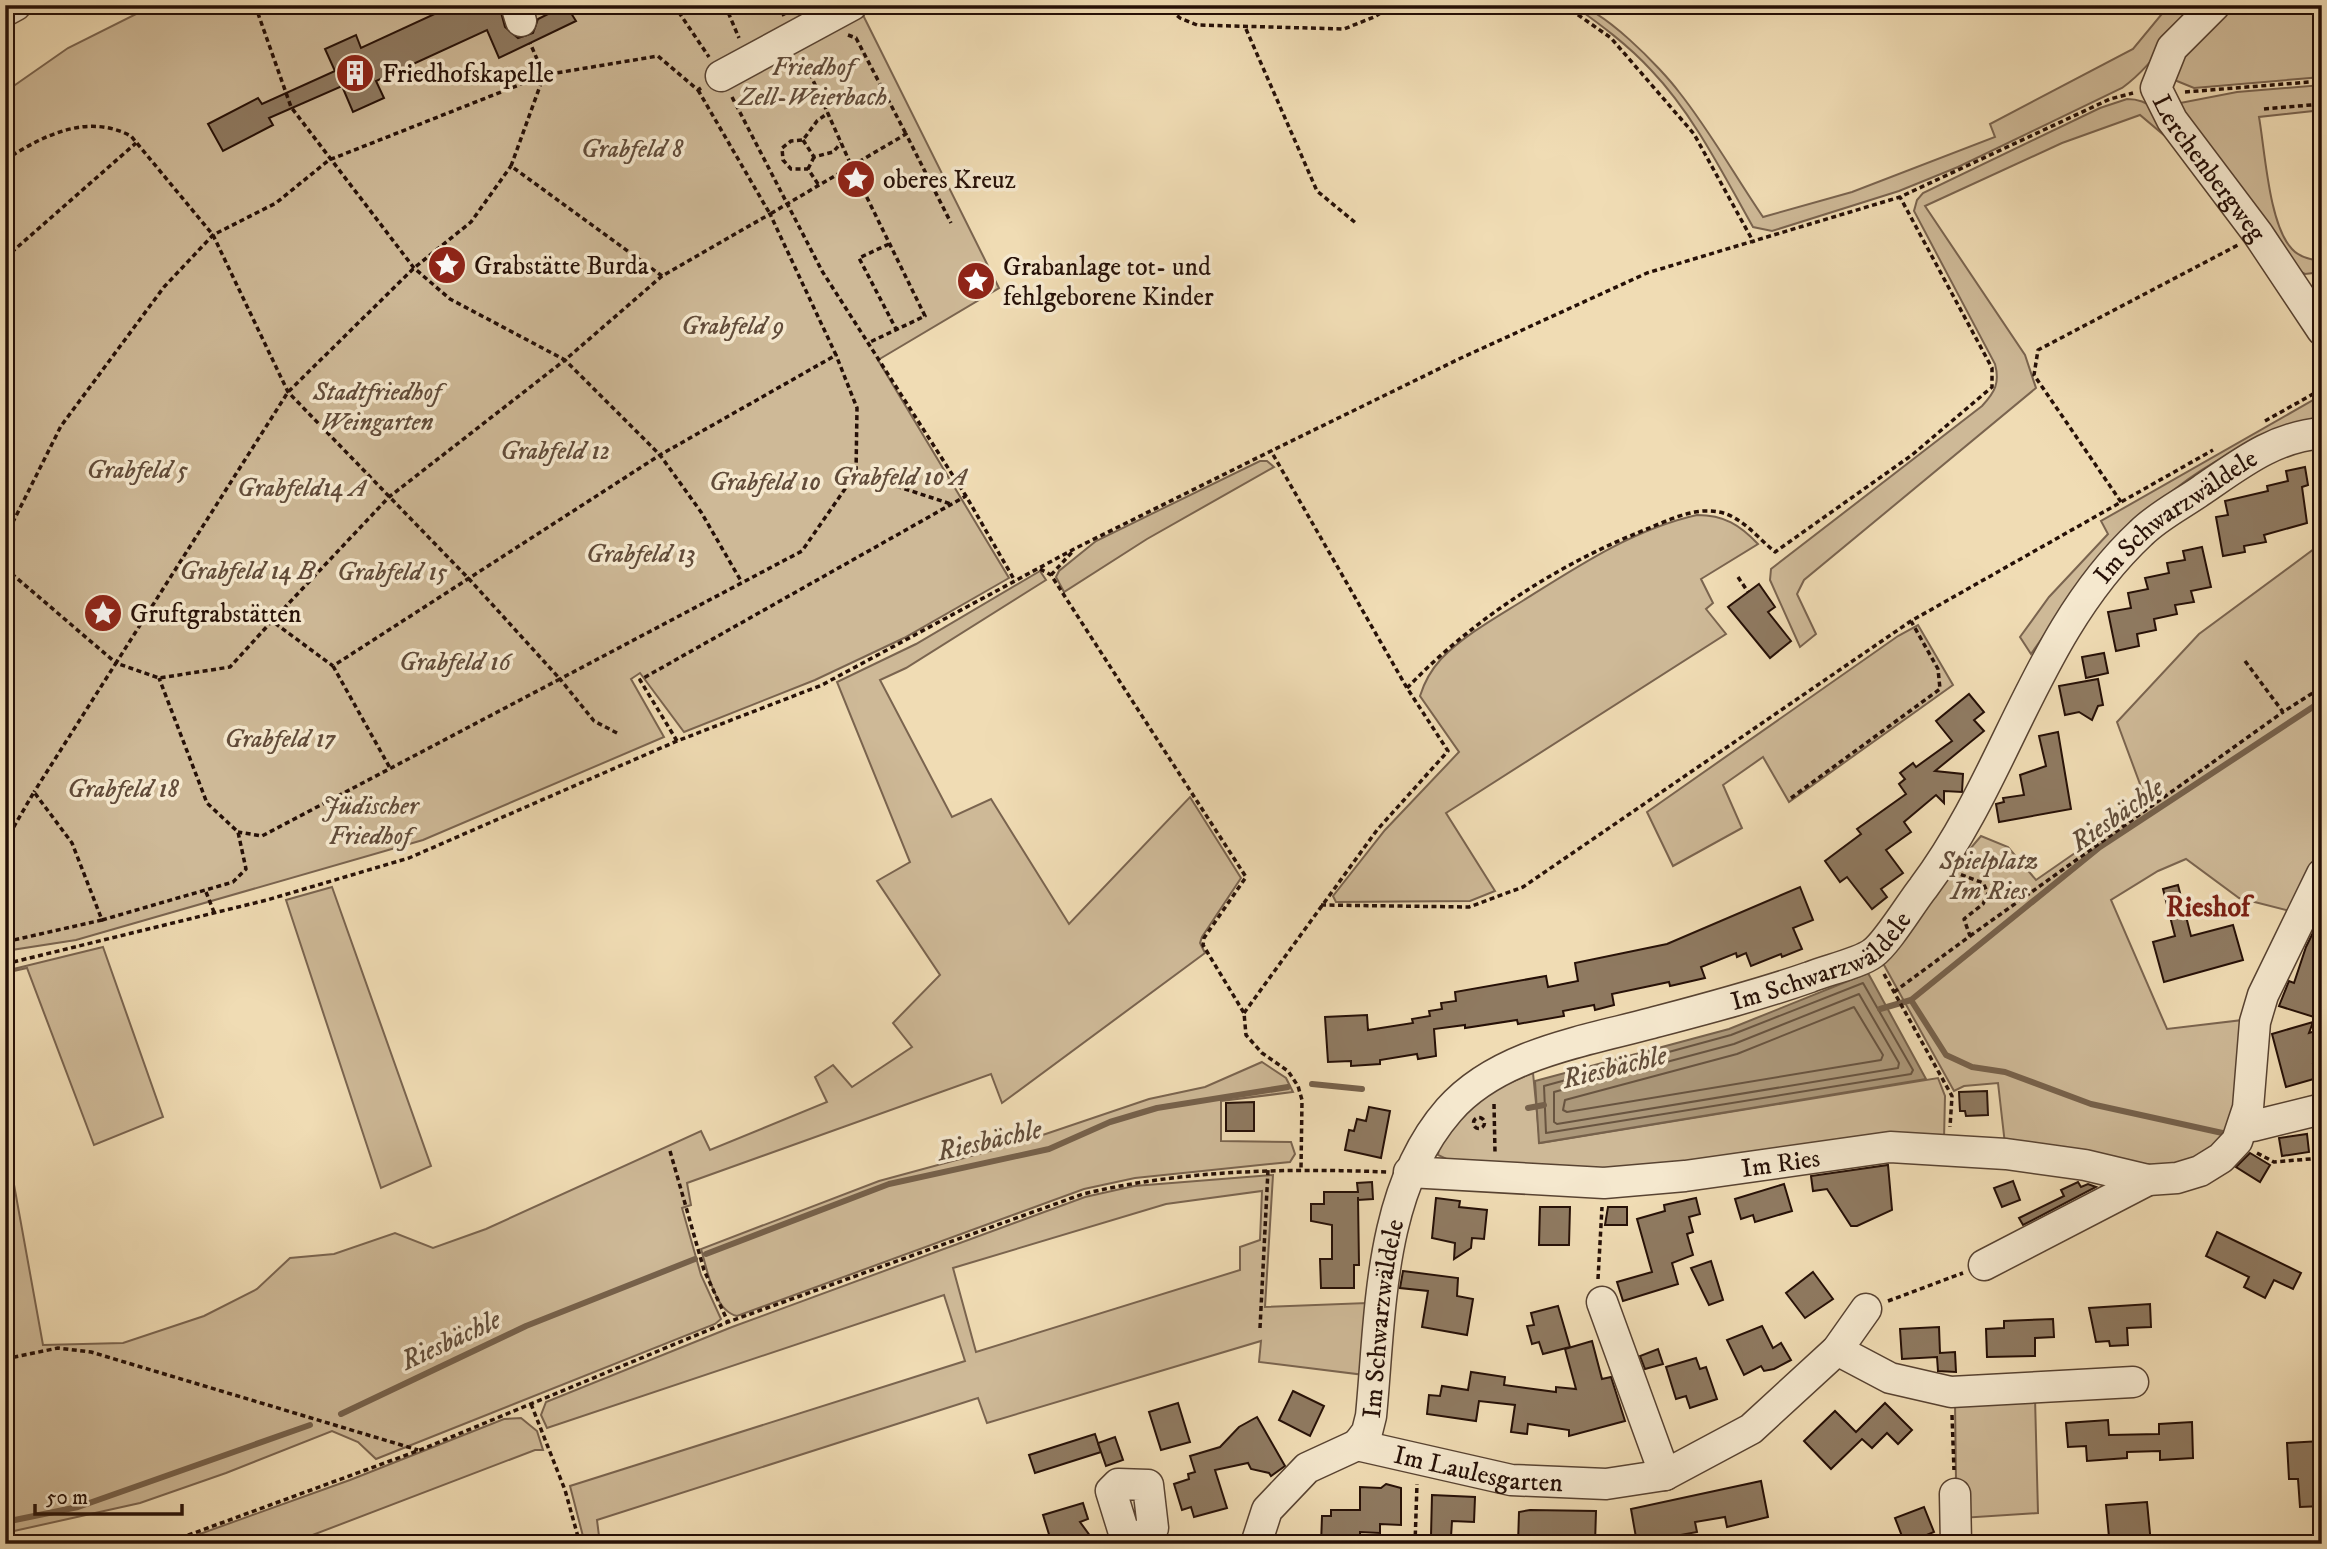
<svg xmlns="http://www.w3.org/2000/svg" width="2327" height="1549" viewBox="0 0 2327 1549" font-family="'IM FELL DW Pica',serif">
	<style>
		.green { fill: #ceb997; stroke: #7a644f; stroke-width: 2; fill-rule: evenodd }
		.water { fill: #ab9779; stroke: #76614b; stroke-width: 2 }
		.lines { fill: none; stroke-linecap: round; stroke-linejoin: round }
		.shore { stroke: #685440; stroke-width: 2 }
		.stream { stroke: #76614b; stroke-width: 6 }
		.building { fill: #8f7a61; stroke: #261007; stroke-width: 2 }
		.minor-casing { stroke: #584332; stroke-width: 33 }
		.path { stroke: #261007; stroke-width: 3.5; stroke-dasharray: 5 3.5; stroke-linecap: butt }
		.minor { stroke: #f5e8ce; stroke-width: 30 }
		.labels { text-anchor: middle; stroke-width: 7; stroke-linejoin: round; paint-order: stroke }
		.park-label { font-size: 26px; font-style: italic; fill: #614b39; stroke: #f5e8ce }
		.poi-label { font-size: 26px; fill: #261007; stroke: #f5e8ce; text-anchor: start }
		.street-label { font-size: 26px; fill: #261007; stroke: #f5e8ce }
		.water-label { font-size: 28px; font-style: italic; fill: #624d3a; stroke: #f5e8ce }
		.neighbourhood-label { font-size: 28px; font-weight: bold; fill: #7a1f14; stroke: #f5e8ce }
	</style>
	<rect width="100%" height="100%" fill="#f0dcb4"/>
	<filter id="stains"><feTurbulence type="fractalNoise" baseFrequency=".00286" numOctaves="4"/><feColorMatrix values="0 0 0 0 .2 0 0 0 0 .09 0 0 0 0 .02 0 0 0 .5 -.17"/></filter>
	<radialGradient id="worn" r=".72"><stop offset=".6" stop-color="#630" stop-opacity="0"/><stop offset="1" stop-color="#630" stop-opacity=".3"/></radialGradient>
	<g class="green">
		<polygon points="154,5 858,5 999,288 878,360 1009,578 904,638 815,680 684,732 640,673 631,679 664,737 423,840 76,940 5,951 5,92 68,48"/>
		<path d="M 1573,5 C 1600,5 1662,69 1679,92 C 1710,131 1735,176 1763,217 L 1852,192 L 1995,137 L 1990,124 L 2133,49 L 2166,9 L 2163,5 L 2198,5 C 2171,32 2153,66 2122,88 L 1958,167 L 1899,191 L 1772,231 L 1753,227 C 1723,174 1694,115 1651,70 C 1628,45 1601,25 1573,5 Z"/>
		<polygon points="2218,5 2322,5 2322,77 2194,88 2172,79 2175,57"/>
		<path d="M 2322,85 L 2322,110 L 2259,117 C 2265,151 2269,225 2292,249 C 2299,257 2311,260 2322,261 L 2322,272 L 2305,274 L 2295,269 L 2182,118 L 2180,103 L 2237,92 Z"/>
		<path d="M 2127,99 C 2158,99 2163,123 2178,147 L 2140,115 L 2062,143 L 1925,206 L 2025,355 L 2036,388 L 1804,580 L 1797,594 L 1816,634 L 1800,647 L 1770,580 L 1771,569 L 1982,406 C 1995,392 2000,383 1995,364 L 1914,211 L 1917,200 L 1923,193 L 2100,108 Z"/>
		<path d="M 2322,395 L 2322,421 C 2300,428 2277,434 2255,443 C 2159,479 2087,573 2031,654 L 2020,637 L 2049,597 L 2108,534 L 2101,521 Z"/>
		<polygon points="1260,461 1267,461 1274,467 1147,539 1064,592 1056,577 1059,571 1096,541"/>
		<path d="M 1697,515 C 1724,515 1740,525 1758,544 L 1701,579 L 1713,603 L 1706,609 L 1726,634 L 1446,813 L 1495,891 L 1470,901 L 1336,902 L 1333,896 L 1385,830 L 1459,752 L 1420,696 C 1424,683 1432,669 1441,659 C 1464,635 1497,617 1524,600 C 1578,566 1634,529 1697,515 Z"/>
		<polygon points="2322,543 2322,862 2294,912 2239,898 2186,859 2158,871 2111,900 2167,1029 2243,1020 2232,1129 2209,1154 2166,1168 2005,1144 1998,1083 1964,1086 1954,1091 1879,956 1981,836 2008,847 2036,880 2147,803 2117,722 2199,634"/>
		<polygon points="1040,571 1046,580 906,668 880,680 952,817 991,799 1069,924 1190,797 1241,878 1202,937 1200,943 1205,953 1002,1103 991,1074 687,1183 691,1205 682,1208 701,1275 721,1319 715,1324 376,1459 358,1442 332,1431 226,1473 140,1503 5,1533 5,1170 11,1168 43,1345 123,1343 204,1316 257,1289 290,1258 334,1254 395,1233 433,1248 486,1229 701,1131 710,1150 827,1102 815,1077 833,1065 852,1087 912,1047 893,1023 940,975 877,881 910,862 837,682 916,644"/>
		<polygon points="1918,625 1953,685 1789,802 1763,757 1723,785 1742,828 1673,866 1647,812 1898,636"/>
		<polygon points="332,887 431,1166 381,1188 286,900"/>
		<polygon points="103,947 163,1117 94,1145 27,968 5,973 5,971"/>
		<path d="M 1262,1062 L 1286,1078 L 1293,1092 L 1221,1101 L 1221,1141 L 1291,1142 L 1295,1154 L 1290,1162 L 1135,1178 L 1084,1189 L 737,1316 C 714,1311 707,1269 701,1249 L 879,1181 L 1019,1143 L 1149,1099 L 1205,1087 Z"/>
		<polygon points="1533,1073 1540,1143 1938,1078 1945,1096 1944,1139 1546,1174 1457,1164 1438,1155 1440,1141 1483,1094"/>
		<path d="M 1273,1175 L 1265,1307 L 1367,1303 L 1365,1375 L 1259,1362 L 1261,1341 L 987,1423 L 978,1398 L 597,1520 L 600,1544 L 585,1544 L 570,1486 L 965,1361 L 944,1295 L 547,1428 L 541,1415 L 546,1402 L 732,1327 L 1085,1197 L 1134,1186 ZM 1262,1191 L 1260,1240 L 1240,1247 L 1240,1270 L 976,1352 L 953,1268 L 1166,1204 Z"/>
		<polygon points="2035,1398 2038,1513 1961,1518 1956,1482 1955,1401"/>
		<polygon points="521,1418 537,1431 543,1450 535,1450 289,1544 172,1544 350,1480 504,1419"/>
	</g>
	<polygon class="water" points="1868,973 1926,1079 1539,1143 1535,1081 1729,1029"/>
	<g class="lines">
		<g class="shore">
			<polygon points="1863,983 1913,1070 1911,1074 1546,1133 1544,1086 1731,1035"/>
			<polygon points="1859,994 1899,1063 1898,1068 1557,1124 1554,1122 1554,1092 1734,1044"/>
			<polygon points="1854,1007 1883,1055 1881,1060 1567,1112 1563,1110 1565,1100 1737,1054"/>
		</g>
		<g class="stream">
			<polyline points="1911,1000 1946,1055 1972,1067 2005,1072 2091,1104 2227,1134"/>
			<polyline points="1880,1009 1911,1000 2100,847 2322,701"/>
			<polyline points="1312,1084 1362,1089"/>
			<polyline points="1528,1108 1544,1105"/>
			<polyline points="706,1254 889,1184 1049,1149 1110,1122 1157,1108 1288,1087"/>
			<polyline points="341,1414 526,1326 695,1259"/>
			<polyline points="5,1522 78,1507 310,1425"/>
		</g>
	</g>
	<g class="building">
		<polygon points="454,5 499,5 505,27 518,38 533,33 538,19 566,5 576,21 499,58 487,30 376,81 384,98 353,112 342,86 269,118 273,125 223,151 208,124 258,98 262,104 335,71 325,49 356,35 361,48"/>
		<polygon points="2305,467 2308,485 2302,487 2307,523 2264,535 2266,542 2244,546 2245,552 2223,556 2216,517 2228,515 2225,501 2268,491 2267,486 2288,481 2286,471"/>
		<polygon points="2202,547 2211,587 2191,591 2194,602 2175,605 2177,614 2154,619 2156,630 2137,634 2139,646 2116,651 2108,612 2131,608 2128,593 2148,589 2145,578 2169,573 2167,563 2185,560 2183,551"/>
		<polygon points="1759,584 1775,607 1768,612 1791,641 1770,658 1728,607"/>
		<polygon points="2104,653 2108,673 2086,678 2082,657"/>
		<polygon points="2098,679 2103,705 2098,706 2092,720 2079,712 2065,715 2059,686"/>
		<polygon points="1969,694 1984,712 1974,720 1984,731 1935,771 1963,774 1962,792 1944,791 1944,803 1936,795 1904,822 1911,832 1886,850 1903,873 1881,889 1887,897 1872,909 1847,877 1840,882 1825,861 1861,834 1857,829 1906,794 1899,784 1905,779 1900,773 1913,763 1916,767 1952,741 1936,721"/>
		<polygon points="2058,732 2071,809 1999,822 1996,804 2004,802 2003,798 2024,795 2020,775 2046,766 2039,736"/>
		<polygon points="2178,885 2191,936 2233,925 2243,960 2164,982 2153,942 2175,936 2163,889"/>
		<polygon points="1800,887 1813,920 1793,928 1802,949 1782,957 1781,954 1751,966 1746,953 1737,957 1736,953 1701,967 1705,978 1670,986 1669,982 1612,994 1614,1005 1595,1010 1594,1005 1563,1011 1564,1016 1518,1024 1517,1020 1465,1028 1465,1025 1434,1029 1436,1056 1418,1059 1417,1054 1380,1060 1380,1064 1351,1066 1351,1061 1328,1062 1325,1017 1367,1015 1368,1030 1413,1023 1412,1019 1430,1016 1429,1011 1442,1009 1441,1003 1456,1001 1455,992 1546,976 1548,987 1578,981 1575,963 1667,944"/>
		<polygon points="2322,914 2322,993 2314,1017 2279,1006 2289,981 2294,983 2306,947"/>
		<polygon points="2313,1022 2309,1033 2322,1029 2322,1061 2313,1064 2317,1078 2286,1087 2272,1034"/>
		<polygon points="1987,1091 1988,1115 1966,1116 1965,1111 1960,1111 1959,1092"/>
		<polygon points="1254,1102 1254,1131 1226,1131 1226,1103"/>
		<polygon points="1369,1107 1390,1111 1381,1158 1345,1150 1349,1130 1354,1131 1357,1119 1366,1121"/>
		<polygon points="2307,1134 2309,1152 2282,1156 2279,1138"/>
		<polygon points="2250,1153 2270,1165 2260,1182 2236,1167"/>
		<polygon points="1888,1165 1892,1210 1857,1226 1851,1226 1827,1189 1813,1191 1811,1176"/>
		<polygon points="2013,1181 2020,1200 2002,1207 1994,1188"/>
		<polygon points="1372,1182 1373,1199 1358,1200 1358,1197 1359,1265 1354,1265 1354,1288 1321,1288 1320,1259 1332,1259 1332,1225 1311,1221 1311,1204 1324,1204 1324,1192 1358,1192 1357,1183"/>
		<polygon points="2078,1182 2081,1187 2088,1184 2096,1187 2023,1225 2019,1218 2064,1196 2061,1190"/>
		<polygon points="1784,1184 1792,1211 1755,1222 1753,1215 1741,1219 1735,1199"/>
		<polygon points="1436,1198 1460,1201 1459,1207 1487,1210 1484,1239 1472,1238 1471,1248 1454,1259 1455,1243 1432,1238"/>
		<polygon points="1696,1198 1700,1214 1689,1217 1693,1232 1687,1234 1693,1255 1672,1263 1678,1284 1623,1301 1617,1282 1652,1272 1637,1219 1665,1211 1664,1205"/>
		<polygon points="1540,1207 1570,1207 1569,1245 1539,1245"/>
		<polygon points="1608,1207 1627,1207 1627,1225 1605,1225"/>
		<polygon points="2217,1232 2301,1273 2293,1289 2274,1280 2265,1298 2244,1287 2249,1277 2206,1256"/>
		<polygon points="1711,1261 1723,1300 1709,1305 1691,1268"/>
		<polygon points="1403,1271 1458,1278 1457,1296 1473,1299 1467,1335 1422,1327 1428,1291 1400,1288"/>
		<polygon points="1813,1272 1833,1299 1805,1318 1786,1293"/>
		<polygon points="2150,1304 2151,1327 2127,1328 2128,1345 2110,1346 2109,1341 2096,1342 2089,1308"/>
		<polygon points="1558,1306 1570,1347 1543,1354 1539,1342 1532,1344 1527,1326 1534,1325 1531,1313"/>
		<polygon points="2053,1319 2054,1337 2035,1338 2035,1356 1987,1357 1986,1329 2004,1328 2004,1321"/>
		<polygon points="1762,1326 1773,1348 1781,1343 1791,1360 1774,1369 1764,1371 1761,1366 1744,1375 1727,1340"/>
		<polygon points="1939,1327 1940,1353 1955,1352 1956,1372 1938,1371 1937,1357 1902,1359 1900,1329"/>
		<polygon points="1592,1341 1602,1379 1611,1377 1625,1421 1569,1436 1569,1430 1528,1424 1527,1434 1511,1432 1515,1405 1479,1401 1476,1421 1427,1414 1429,1395 1440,1396 1442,1386 1468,1390 1471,1372 1505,1377 1504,1385 1556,1392 1556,1387 1576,1389 1565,1349"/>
		<polygon points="1658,1349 1663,1364 1645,1369 1640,1356"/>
		<polygon points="1696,1358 1700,1369 1706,1367 1717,1399 1690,1408 1686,1396 1676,1399 1666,1367"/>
		<polygon points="1293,1391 1324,1406 1310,1436 1279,1420"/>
		<polygon points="1178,1403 1190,1442 1161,1450 1149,1412"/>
		<polygon points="1885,1403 1912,1430 1898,1444 1887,1433 1872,1448 1862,1439 1831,1469 1804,1441 1835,1411 1856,1432"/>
		<polygon points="1257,1417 1285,1466 1271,1476 1269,1473 1251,1469 1248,1463 1215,1470 1227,1508 1194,1517 1191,1507 1182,1510 1174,1484 1189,1479 1188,1474 1195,1472 1190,1456 1220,1447 1239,1427"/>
		<polygon points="2108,1420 2109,1435 2159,1434 2159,1424 2192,1422 2193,1458 2160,1460 2160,1451 2127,1452 2127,1458 2087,1461 2086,1446 2068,1447 2066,1423"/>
		<polygon points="1095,1434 1101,1452 1035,1473 1029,1455"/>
		<polygon points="1115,1437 1123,1460 1106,1466 1098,1443"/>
		<polygon points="2321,1441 2322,1506 2300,1507 2298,1479 2289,1479 2287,1443"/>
		<polygon points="1761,1481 1768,1517 1727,1527 1725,1517 1695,1522 1697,1532 1637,1543 1631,1509"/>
		<polygon points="1386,1484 1401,1488 1401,1525 1380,1524 1380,1533 1360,1532 1360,1544 1321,1544 1322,1516 1331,1516 1331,1510 1360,1510 1360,1487 1381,1488"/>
		<polygon points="1432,1495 1475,1497 1474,1522 1452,1521 1451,1537 1431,1536"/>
		<polygon points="2147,1502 2151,1544 2124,1544 2124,1536 2109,1537 2106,1505"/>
		<polygon points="1083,1503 1088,1519 1080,1522 1096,1544 1052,1544 1043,1515"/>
		<polygon points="1924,1507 1934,1532 1905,1544 1895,1518"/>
		<polygon points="1530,1510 1596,1511 1595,1544 1535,1539 1535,1544 1518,1544 1519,1512"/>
	</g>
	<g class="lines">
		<defs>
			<g id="minor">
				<polyline points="516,5 521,21"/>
				<path id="s1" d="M 2215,5 L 2172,48 L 2156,88 L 2172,120 L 2258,234 L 2322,330"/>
				<polyline points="5,11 16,5"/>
				<polyline points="721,76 852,5"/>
				<polyline points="2243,1125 2253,1126 2322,1109"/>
				<path id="s2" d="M 1409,1172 L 1604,1183 L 1685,1176 L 1890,1147 L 2006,1154 L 2085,1165 L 2148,1180 L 2177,1178 L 2200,1171 L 2221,1158 L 2237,1141 L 2248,1108 L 2255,1022 L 2263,995 L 2322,874"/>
				<polyline points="1984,1265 2148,1180"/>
				<polyline points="1602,1302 1665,1475"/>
				<polyline points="1837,1350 1890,1378 1951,1392 2133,1382"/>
				<path id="s3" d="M 1357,1445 L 1367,1432 L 1371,1416 C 1381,1314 1378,1191 1449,1110 C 1498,1054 1585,1041 1652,1023 C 1705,1009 1759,995 1810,977 C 1827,970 1860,963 1873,953 C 1887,943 1911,903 1923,888 C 2007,776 2036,631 2141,533 C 2158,516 2182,504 2202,490 C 2240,464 2274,437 2322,433"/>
				<polyline points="1955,1494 1956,1544"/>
				<polyline points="1147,1539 1153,1528 1148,1485 1118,1484 1111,1491 1124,1533 1147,1539 1152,1544"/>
				<path id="s4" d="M 1256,1544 L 1267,1510 L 1307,1468 L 1357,1445 L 1511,1480 L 1606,1484 L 1665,1475 L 1751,1429 L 1837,1350 L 1866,1309"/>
			</g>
		</defs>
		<use href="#minor" class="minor-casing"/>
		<g class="path">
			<polyline points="255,5 291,107 414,268 450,299 565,360 662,276"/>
			<polyline points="674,5 709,57"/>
			<polyline points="725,5 739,38"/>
			<polyline points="779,5 784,16"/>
			<polyline points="1164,5 1180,18 1197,25 1344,29 1374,17 1394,5"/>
			<polyline points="1564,5 1611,38 1694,134 1754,243"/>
			<polyline points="1246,29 1317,191 1357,224"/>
			<polyline points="848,35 856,38 906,134"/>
			<polyline points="803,58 851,165 925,316 868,343"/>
			<polyline points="701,88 698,90 658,56 544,75 511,166 662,276 770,214 836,355 660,455 333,666 272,621 389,497 565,360 660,455 701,512 741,581"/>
			<polyline points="698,90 770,214 906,134 951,223"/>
			<polyline points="2185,92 2322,81"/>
			<polyline points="732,97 822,271 966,496 1015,581"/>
			<polyline points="2264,109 2322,104"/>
			<polyline points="803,140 814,157 833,152 841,143"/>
			<path d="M 5,160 C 44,135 87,113 131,136 L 213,235 L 288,392 L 470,580 L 560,679 L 262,836 L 238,832"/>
			<polyline points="808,169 814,157"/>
			<polyline points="818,184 808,169 791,169 783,160 782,148 791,141 803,140 817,121 828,113"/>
			<polyline points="889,244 859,258 896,329"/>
			<polyline points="5,258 136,143"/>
			<polyline points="2265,421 2322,389"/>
			<polyline points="856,473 951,504"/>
			<polyline points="2121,502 2034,375 2038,350 2238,245"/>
			<polyline points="5,538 61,426 164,287 213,235 276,203 329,160 544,75 530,43"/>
			<polyline points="5,568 116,663 34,792"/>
			<polyline points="1040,569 1051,575 1246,877 1204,938 1203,945 1244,1013 1246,1035 1262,1053 1288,1071 1298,1086 1302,1100 1301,1169"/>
			<polyline points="1051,575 1074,550"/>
			<polyline points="1738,577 1748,592"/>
			<polyline points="272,621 230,667 159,678 116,663 288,392 414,268 471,222 511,166"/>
			<polyline points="2245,661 2283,712 2322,687"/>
			<polyline points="333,666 390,768"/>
			<path d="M 1407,688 C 1473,619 1558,564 1647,529 C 1669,520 1694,507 1719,512 C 1741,516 1758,538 1775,552 L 1912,455 L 1992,387 L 1992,368 L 1900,197"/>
			<polyline points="617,733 594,721 560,679 802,551 856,473 857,408 836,355"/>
			<polyline points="677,741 640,680 966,496"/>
			<polyline points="1791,798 1940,689 1938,669 1911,621"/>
			<polyline points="5,842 34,792 72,843 102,920 5,942"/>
			<polyline points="206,892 214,912"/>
			<polyline points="1321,905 1469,907 1523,887 1911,621 2213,450"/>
			<polyline points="102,920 233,882 246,869 238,832 207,803 159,678"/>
			<polyline points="1970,936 2283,712"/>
			<polyline points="5,964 267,900 409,858 677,741 822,685 1076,548 1271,451 1461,358 1647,273 1900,197 2110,99 2133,93"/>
			<polyline points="1884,974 1952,1096 1950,1127"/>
			<polyline points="1894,992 1970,936 1964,919 1983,904 1988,893 1983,883 1959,874"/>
			<polyline points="1244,1013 1377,830 1448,751 1407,688 1271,451"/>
			<polyline points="1494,1104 1495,1152"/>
			<circle cx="1479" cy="1123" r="5.5"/>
			<polyline points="670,1151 704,1270 728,1322"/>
			<polyline points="2257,1153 2274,1162 2322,1158"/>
			<polyline points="1598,1279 1602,1207"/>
			<polyline points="1888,1301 1963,1273"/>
			<polyline points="1260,1328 1268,1170"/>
			<polyline points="5,1359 58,1348 91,1352 418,1450"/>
			<polyline points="531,1404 565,1490 580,1544"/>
			<polyline points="1952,1415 1954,1470"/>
			<path d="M 164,1544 L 420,1450 L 728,1322 L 1083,1194 C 1182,1170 1285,1168 1387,1172"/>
			<polyline points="1415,1544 1417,1484"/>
		</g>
		<use href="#minor" class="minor"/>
	</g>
	<defs>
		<symbol id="building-disc" viewBox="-11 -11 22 22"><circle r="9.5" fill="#8f2418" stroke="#f5e8ce"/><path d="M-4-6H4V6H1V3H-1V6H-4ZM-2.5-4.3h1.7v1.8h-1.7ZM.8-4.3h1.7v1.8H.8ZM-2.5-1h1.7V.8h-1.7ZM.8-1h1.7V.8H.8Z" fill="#fff"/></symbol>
		<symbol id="sight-disc" viewBox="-11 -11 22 22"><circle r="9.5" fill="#8f2418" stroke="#f5e8ce"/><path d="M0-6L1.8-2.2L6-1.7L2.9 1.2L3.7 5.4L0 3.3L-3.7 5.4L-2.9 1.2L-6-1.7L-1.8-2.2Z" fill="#fff"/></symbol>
	</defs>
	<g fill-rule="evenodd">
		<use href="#building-disc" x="333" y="51" width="44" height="44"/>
		<use href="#sight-disc" x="834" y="157" width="44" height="44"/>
		<use href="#sight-disc" x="425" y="243" width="44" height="44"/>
		<use href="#sight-disc" x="954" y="259" width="44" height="44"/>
		<use href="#sight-disc" x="81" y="591" width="44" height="44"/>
	</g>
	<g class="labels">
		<g class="park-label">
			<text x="813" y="75">Friedhof<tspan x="813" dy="30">Zell-Weierbach</tspan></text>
			<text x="632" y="157">Grabfeld 8</text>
			<text x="733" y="334">Grabfeld 9</text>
			<text x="377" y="400">Stadtfriedhof<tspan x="377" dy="30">Weingarten</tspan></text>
			<text x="555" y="459">Grabfeld 12</text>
			<text x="137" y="478">Grabfeld 5</text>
			<text x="900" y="485">Grabfeld 10 A</text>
			<text x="765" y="490">Grabfeld 10</text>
			<text x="302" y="496">Grabfeld14 A</text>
			<text x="641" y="562">Grabfeld 13</text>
			<text x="247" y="579">Grabfeld 14 B</text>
			<text x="392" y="580">Grabfeld 15</text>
			<text x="455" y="670">Grabfeld 16</text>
			<text x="280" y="747">Grabfeld 17</text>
			<text x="123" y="797">Grabfeld 18</text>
			<text x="370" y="814">Jüdischer<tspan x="370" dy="30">Friedhof</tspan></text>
			<text x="1989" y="869">Spielplatz<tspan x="1989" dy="30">Im Ries</tspan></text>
		</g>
		<g class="poi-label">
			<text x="382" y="82">Friedhofskapelle</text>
			<text x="883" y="188">oberes Kreuz</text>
			<text x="474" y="274">Grabstätte Burda</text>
			<text x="1003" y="275">Grabanlage tot- und<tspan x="1003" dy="30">fehlgeborene Kinder</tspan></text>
			<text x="130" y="622">Gruftgrabstätten</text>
		</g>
		<g class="street-label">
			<text dy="9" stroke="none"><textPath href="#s1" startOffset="200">Lerchenbergweg</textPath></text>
			<text dy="9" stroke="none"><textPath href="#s3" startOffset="1349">Im Schwarzwäldele</textPath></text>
			<text dy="9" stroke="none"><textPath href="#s3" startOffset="761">Im Schwarzwäldele</textPath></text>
			<text dy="9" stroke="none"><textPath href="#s2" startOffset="373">Im Ries</textPath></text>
			<text dy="9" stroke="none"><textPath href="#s3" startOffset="131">Im Schwarzwäldele</textPath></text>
			<text dy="9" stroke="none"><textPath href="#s4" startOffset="273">Im Laulesgarten</textPath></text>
		</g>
		<g class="water-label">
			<text transform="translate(2116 814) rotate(-35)" y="10">Riesbächle</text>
			<text transform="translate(1614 1066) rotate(-14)" y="10">Riesbächle</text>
			<text transform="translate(989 1139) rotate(-13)" y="10">Riesbächle</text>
			<text transform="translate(450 1339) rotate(-25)" y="10">Riesbächle</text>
		</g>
		<g class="neighbourhood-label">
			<text x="2208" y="916">Rieshof</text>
		</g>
	</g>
	<rect width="2327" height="1549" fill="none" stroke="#f0dcb4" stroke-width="28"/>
	<rect x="7" y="7" width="2313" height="1535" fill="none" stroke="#261007" stroke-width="3.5"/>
	<rect x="14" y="14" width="2299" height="1521" fill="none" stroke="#261007" stroke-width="2"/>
	<path d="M35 1504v10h147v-10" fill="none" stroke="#261007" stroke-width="3.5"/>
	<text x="46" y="1504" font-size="21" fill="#261007" stroke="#f5e8ce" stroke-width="5" paint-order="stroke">50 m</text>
	<rect width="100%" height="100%" filter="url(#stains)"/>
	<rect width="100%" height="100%" fill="url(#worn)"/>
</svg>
